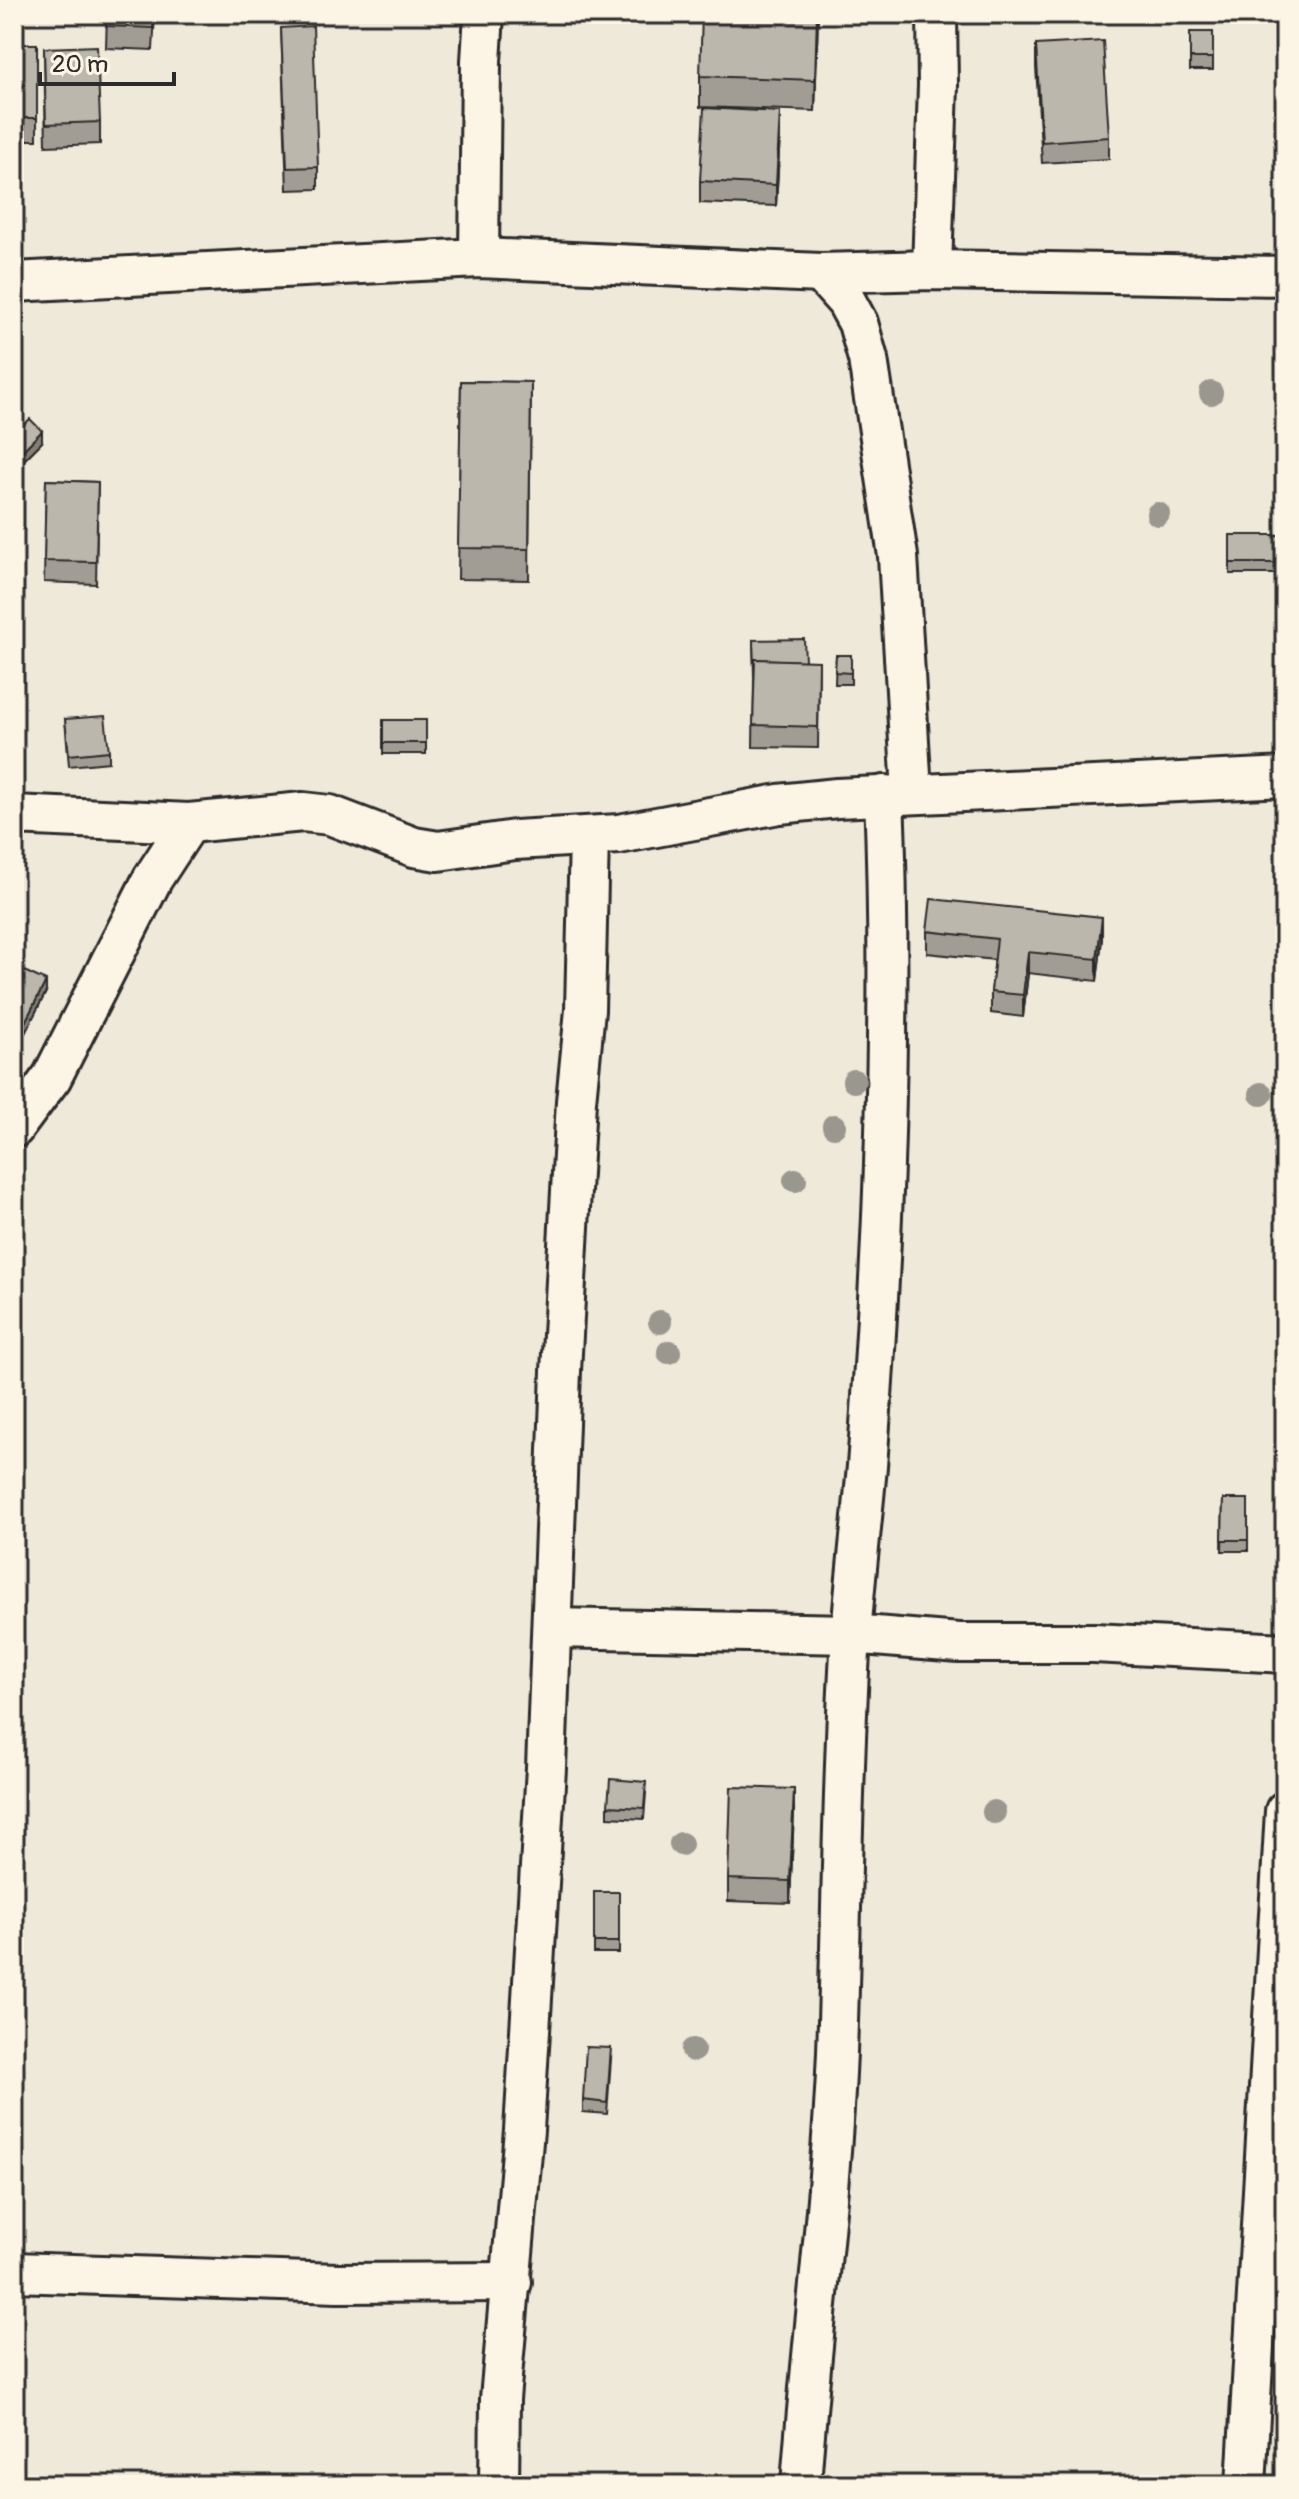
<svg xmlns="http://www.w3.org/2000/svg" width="1299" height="2499" viewBox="0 0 1299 2499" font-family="Pangolin,sans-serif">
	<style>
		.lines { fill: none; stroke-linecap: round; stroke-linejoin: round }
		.minor-casing { stroke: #2b2b2b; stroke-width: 44 }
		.minor { stroke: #fcf5e5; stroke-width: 38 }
		.tree { fill: #9a978e }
		.wall { fill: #a29d94; stroke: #2b2b2b; stroke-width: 2 }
		.shaded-wall { fill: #848078; stroke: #2b2b2b; stroke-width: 2 }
		.building { fill: #bcb7ac; stroke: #2b2b2b; stroke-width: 2 }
	</style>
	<rect width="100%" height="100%" fill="#efe9da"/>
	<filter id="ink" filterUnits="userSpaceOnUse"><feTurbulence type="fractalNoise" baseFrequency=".0125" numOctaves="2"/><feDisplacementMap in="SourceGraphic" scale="16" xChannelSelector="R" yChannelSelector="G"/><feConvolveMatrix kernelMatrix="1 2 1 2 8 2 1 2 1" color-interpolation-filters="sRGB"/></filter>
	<g filter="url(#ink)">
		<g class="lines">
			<defs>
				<g id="minor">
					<polyline points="479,258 481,61 484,14"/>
					<polyline points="932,270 938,85 937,14"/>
					<polyline points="821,273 846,301 858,323 868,359 898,556 912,792"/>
					<polyline points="14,282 479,258 821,273 932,270 1285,276"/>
					<polyline points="14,815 189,823 303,812 330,815 414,847 438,851 515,840 619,834 779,804 837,798 1285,777"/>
					<polyline points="14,1128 52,1077 153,878 189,823"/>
					<polyline points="552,1628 851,1634 959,1643 1094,1643 1285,1653"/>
					<polyline points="14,2272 338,2283 512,2282"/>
					<polyline points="499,2485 500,2399 524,2130 546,1768 561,1371 576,1101 585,1010 589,836"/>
					<path d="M 801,2485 C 811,2341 831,2197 837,2052 C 842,1914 842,1775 851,1636 C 855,1579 862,1523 867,1466 C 884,1243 893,1018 884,795"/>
					<polyline points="1246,2485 1285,1811"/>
				</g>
			</defs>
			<use href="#minor" class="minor-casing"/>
			<use href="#minor" class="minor"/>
		</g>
		<g class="tree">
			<circle cx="1211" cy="393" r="12"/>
			<circle cx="1158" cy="514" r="12"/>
			<circle cx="854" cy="1081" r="12"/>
			<circle cx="1261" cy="1094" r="12"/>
			<circle cx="834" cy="1126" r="12"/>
			<circle cx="795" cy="1180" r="12"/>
			<circle cx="660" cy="1322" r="12"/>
			<circle cx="669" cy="1352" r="12"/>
			<circle cx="994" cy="1812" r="12"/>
			<circle cx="681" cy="1844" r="12"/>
			<circle cx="693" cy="2050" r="12"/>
		</g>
		<g class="wall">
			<polygon points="107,14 155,14 153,50 106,48"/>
			<polygon points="818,14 815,111 700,107 700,76"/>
			<polygon points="281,28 318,167 318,189 287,190"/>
			<rect x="1190" y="32" width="23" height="38"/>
			<rect x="14" y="44" width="23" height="96"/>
			<polygon points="1036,45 1109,137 1109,159 1042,163 1036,67"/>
			<polygon points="44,48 100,122 100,144 46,146"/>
			<polygon points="780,134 776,206 700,203 700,181"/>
			<polygon points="461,381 531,382 529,580 458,579"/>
			<polygon points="14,434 42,442 22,462 14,454"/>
			<polygon points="46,480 98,482 96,584 44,582"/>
			<rect x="1230" y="535" width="50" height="39"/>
			<polygon points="753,640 805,661 819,661 818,748 753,747 754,677"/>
			<polygon points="836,655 851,655 851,684 835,684"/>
			<polygon points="65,719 109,751 109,762 69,766"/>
			<rect x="383" y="720" width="43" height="34"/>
			<polygon points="927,931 1102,939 1097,981 1028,973 1023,1017 991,1013 991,992 995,960 927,953"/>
			<polygon points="14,986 46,992 22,1039 14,1035"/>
			<polygon points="1223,1499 1248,1499 1248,1551 1222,1551"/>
			<polygon points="646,1793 644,1819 608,1817 608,1806"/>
			<polygon points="794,1811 790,1903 728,1901 728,1879"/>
			<rect x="594" y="1892" width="25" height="61"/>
			<polygon points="611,2059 607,2114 583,2112 583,2100"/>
		</g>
		<g class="shaded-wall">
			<polygon points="817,14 818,14 818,18 815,111"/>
			<polygon points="780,112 780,134 776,206 776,185"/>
			<polygon points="42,431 42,442 22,462 22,451"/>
			<polygon points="1102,917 1102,939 1097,981 1097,959"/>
			<polygon points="1028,952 1028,973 1023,1017 1023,995"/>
			<polygon points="46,981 46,992 22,1039 22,1028"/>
			<polygon points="794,1789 794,1811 790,1903 790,1881"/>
		</g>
		<g class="building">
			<polygon points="107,14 154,14 153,28 106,26"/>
			<polygon points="702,14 817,14 815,80 700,76"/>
			<polygon points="313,26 318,167 287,168 281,28"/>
			<rect x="1190" y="32" width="23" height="26"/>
			<polygon points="1103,41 1109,137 1042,142 1036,45"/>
			<rect x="14" y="44" width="23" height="74"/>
			<polygon points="97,46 100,122 46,124 44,48"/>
			<polygon points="704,108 780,112 776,185 700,181"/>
			<polygon points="461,381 531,382 529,549 458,548"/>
			<polygon points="30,419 42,431 22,451 14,442 14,434"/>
			<polygon points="46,480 98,482 96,562 44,561"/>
			<rect x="1230" y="535" width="50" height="28"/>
			<polygon points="804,639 805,661 755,659 754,666 753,640"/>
			<polygon points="836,655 851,655 851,673 835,672"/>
			<polygon points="755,659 819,661 818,727 753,725"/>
			<polygon points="105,716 109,751 69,755 65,719"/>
			<rect x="383" y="720" width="43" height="23"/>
			<polygon points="931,899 1102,917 1097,959 1028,952 1023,995 991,992 997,939 927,931"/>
			<polygon points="22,970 46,981 22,1028 14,1024 14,986"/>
			<polygon points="1223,1499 1248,1499 1248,1540 1222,1540"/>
			<polygon points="610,1779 646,1782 644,1808 608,1806"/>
			<polygon points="731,1787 794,1789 790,1881 728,1879"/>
			<rect x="594" y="1892" width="25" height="50"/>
			<polygon points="586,2047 611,2048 607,2103 583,2100"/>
		</g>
	</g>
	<rect width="1299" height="2499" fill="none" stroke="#fcf5e5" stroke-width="48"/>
	<rect x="24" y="24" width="1251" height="2451" fill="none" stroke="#2b2b2b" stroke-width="3" filter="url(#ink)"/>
	<path d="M40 72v12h134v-12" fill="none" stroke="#2b2b2b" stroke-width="4"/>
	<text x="52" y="72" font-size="24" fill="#2b2b2b" stroke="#fcf5e5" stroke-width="6" paint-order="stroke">20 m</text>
</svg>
